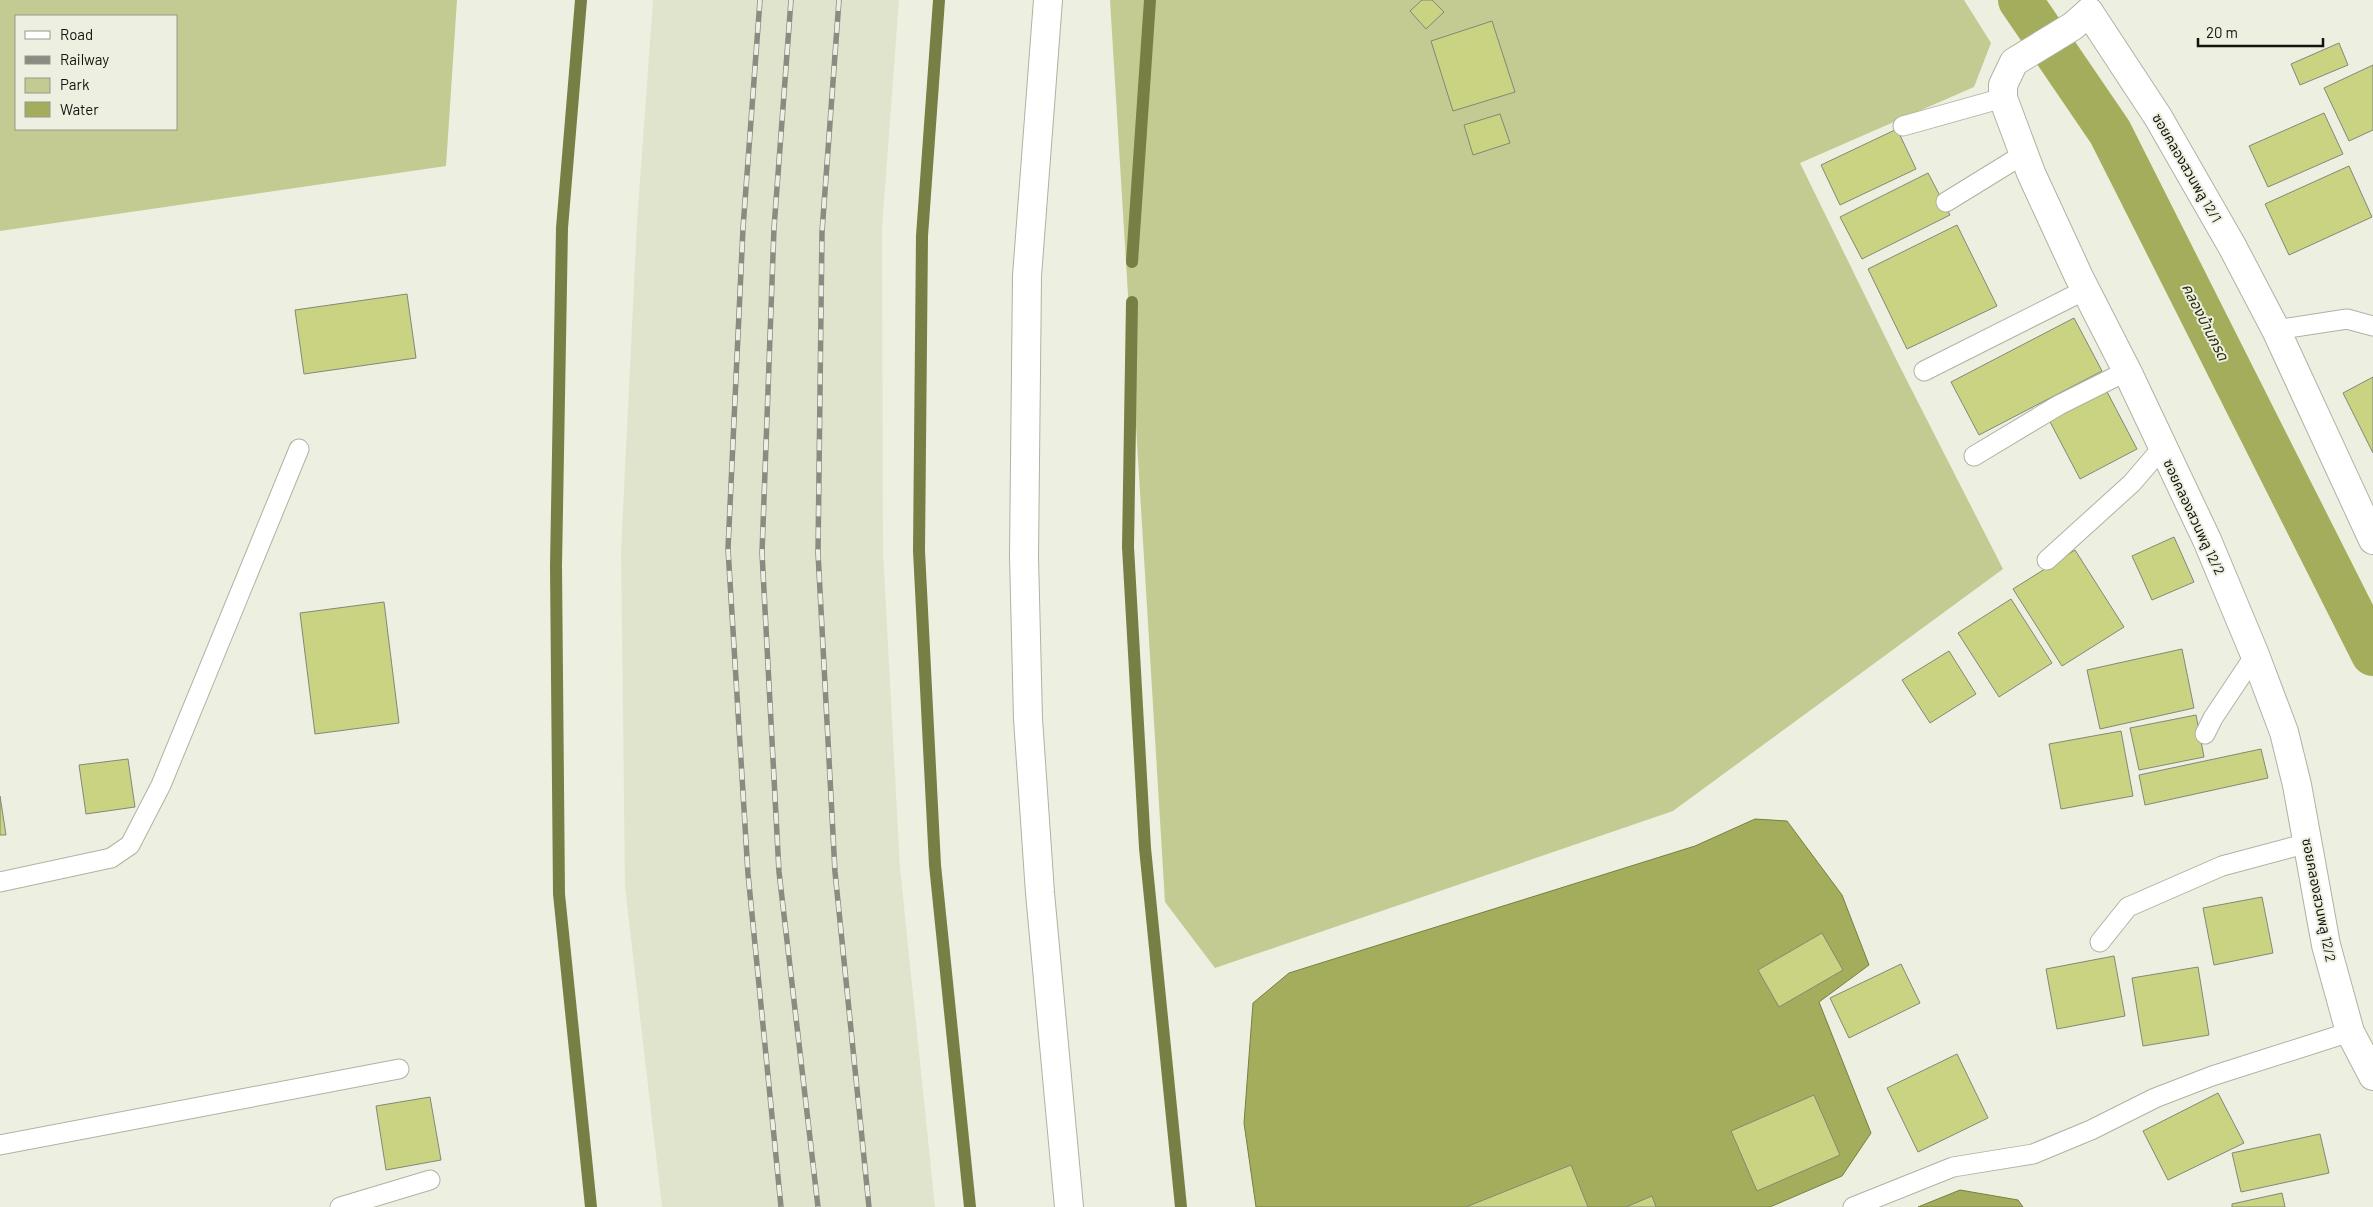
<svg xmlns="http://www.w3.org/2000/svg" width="2373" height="1207" viewBox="0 0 2373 1207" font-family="Barlow,'Noto Sans Thai',sans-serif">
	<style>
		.built { fill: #e1e4cd }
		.green { fill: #c3ca92; fill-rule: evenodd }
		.water { fill: #a4ad5b; stroke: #787f44 }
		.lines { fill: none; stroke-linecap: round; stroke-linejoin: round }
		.stream { stroke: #787f44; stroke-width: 12 }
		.canal { stroke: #a4ad5b; stroke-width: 44 }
		.building { fill: #c9d381; stroke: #848779 }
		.service-casing { stroke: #afb2a3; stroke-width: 21 }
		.minor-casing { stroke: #afb2a3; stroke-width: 30 }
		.service { stroke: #fff; stroke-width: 19 }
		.minor { stroke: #fff; stroke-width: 28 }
		.rail-casing { stroke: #8b8c81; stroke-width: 5.5 }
		.rail { stroke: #edf0e0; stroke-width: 4; stroke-dasharray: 11; stroke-linecap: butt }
		.labels { text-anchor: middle; stroke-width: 4; stroke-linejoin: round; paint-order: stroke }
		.street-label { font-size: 14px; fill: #13130e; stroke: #edf0e0 }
		.water-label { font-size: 15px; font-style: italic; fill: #2b2e0a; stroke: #edf0e0 }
	</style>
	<rect width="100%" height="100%" fill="#edf0e0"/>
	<polygon class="built" points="653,0 899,0 882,229 883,551 900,868 935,1207 662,1207 625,887 621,551 637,222"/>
	<g class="green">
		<path d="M 0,0 L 457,0 L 446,166 L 0,231 ZM 176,16 L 176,129 L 16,129 L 16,16 Z"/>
		<polygon points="1110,0 1964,0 1991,43 1974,87 1800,163 1898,363 2003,569 1673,811 1215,968 1165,902"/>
	</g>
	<g class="water">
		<polygon points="1755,819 1787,821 1842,895 1869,965 1819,1002 1871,1133 1842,1176 1770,1207 1256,1207 1244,1123 1253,1003 1289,973 1695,846"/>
		<polygon points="1960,1190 2018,1200 2023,1207 1918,1207"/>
	</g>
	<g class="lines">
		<g class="stream">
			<polyline points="581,0 562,228 556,566 559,894 591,1207"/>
			<polyline points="939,0 922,236 919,551 935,865 970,1207"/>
			<polyline points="1132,262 1150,0"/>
			<polyline points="1132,302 1128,547 1145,848 1181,1207"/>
		</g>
		<polyline class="canal" points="2020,0 2110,132 2373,654"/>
	</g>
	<g class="building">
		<polygon points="1422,0 1432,0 1444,12 1426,29 1410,11"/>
		<polygon points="1492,21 1515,92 1453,111 1431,41"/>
		<polygon points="2339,43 2348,65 2300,85 2291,64"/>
		<polygon points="2373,65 2373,130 2349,141 2324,88"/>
		<polygon points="2324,113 2343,154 2268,187 2249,146"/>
		<polygon points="1500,114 1510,143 1473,155 1464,125"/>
		<polygon points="1897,129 1916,169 1840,205 1821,165"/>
		<polygon points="2349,166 2372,217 2289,255 2265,204"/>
		<polygon points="1928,173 1950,215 1862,259 1840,217"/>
		<polygon points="1957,225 1997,306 1907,349 1868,269"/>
		<polygon points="407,294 416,358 304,374 295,310"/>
		<polygon points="2074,318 2102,371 1979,435 1951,382"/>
		<polygon points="2373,377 2373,453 2343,393"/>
		<polygon points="2105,388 2137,449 2080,479 2048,418"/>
		<polygon points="2174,537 2194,582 2152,600 2132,556"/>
		<polygon points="2075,550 2124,627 2062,666 2013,589"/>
		<polygon points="2011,599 2052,663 1999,697 1958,633"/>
		<polygon points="384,602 399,723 315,734 300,613"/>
		<polygon points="2182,649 2194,708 2100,729 2087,670"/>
		<polygon points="1949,651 1976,694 1930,723 1902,680"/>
		<polygon points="2196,715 2204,757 2139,770 2130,728"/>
		<polygon points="2121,731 2133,796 2061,809 2049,744"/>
		<polygon points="2261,749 2268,778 2145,805 2139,775"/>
		<polygon points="128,759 135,807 86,814 79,765"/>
		<polygon points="0,796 6,835 0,835"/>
		<polygon points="2262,897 2273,953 2214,965 2203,908"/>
		<polygon points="1822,933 1843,970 1779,1007 1758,970"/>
		<polygon points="2114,956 2125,1016 2057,1029 2046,969"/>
		<polygon points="1901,964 1920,1003 1849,1038 1830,998"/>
		<polygon points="2198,967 2209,1035 2143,1046 2132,978"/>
		<polygon points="1957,1054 1988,1118 1918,1152 1887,1088"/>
		<polygon points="2218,1093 2244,1143 2168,1180 2143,1131"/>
		<polygon points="1814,1095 1840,1155 1757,1191 1731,1131"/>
		<polygon points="430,1097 441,1160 386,1170 376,1106"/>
		<polygon points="2320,1134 2329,1173 2241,1192 2232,1153"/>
		<polygon points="1571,1165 1588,1207 1466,1207"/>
		<polygon points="2282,1193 2285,1207 2232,1207 2232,1204"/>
		<polygon points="1652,1196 1656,1207 1626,1207"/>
	</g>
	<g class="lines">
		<defs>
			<g id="service">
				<polyline points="1903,126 2003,98"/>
				<polyline points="1946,202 2024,154"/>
				<polyline points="2276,330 2347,319 2373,326"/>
				<polyline points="1924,371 2085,290"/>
				<polyline points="1974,456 2059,405 2127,371"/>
				<polyline points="2047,560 2132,483 2162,448"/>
				<polyline points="2205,734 2213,718 2255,655"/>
				<polyline points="0,882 111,858 130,845 161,785 299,449"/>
				<polyline points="2100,942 2128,907 2222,866 2308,843"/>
				<polyline points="0,1145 399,1069"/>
				<polyline points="340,1207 430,1180"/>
				<polyline points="1853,1207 1953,1167 2033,1154 2091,1130 2155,1098 2212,1076 2350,1032"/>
			</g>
			<g id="minor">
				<polyline points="1048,0 1027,276 1024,556 1028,719 1040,893 1069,1207"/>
				<polyline points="2089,12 2073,26 2014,62 2003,85 2003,98 2031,173 2079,277 2127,371 2207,540 2255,655 2284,732 2297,785 2326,945 2350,1032 2373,1076"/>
				<polyline points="2089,12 2158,117 2232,246 2276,330 2373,540"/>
			</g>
		</defs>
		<use href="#service" class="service-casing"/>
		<use href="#minor" class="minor-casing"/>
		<use href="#service" class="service"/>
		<use href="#minor" class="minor"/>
		<defs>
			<g id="rail">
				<polyline points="760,0 743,228 728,549 748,874 781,1207"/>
				<polyline points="791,0 774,228 762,553 779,872 818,1207"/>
				<polyline points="839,0 822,232 818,553 835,872 869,1207"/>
			</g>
		</defs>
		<use href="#rail" class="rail-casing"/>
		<use href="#rail" class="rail"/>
	</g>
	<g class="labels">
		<g class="street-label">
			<text transform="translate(2187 168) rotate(60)" y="5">ซอยคลองสวนพลู 12/1</text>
			<text transform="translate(2194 517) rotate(65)" y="5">ซอยคลองสวนพลู 12/2</text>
			<text transform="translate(2319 900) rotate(79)" y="5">ซอยคลองสวนพลู 12/2</text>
		</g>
		<g class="water-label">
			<text transform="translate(2205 322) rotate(63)" y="5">คลองบ้านกรด</text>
		</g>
	</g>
	<rect x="15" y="15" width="162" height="115" fill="#edf0e0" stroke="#96988c"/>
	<rect x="25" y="31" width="25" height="8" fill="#ffffff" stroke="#96988c"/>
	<text x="60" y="40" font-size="15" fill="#13130e">Road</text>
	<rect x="25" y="56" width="25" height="8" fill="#8b8c81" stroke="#96988c"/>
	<text x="60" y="65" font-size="15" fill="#13130e">Railway</text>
	<rect x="25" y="78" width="25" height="15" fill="#c3ca92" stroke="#96988c"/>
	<text x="60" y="90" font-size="15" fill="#13130e">Park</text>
	<rect x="25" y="102" width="25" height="15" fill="#a4ad5b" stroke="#96988c"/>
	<text x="60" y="115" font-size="15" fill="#13130e">Water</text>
	<path d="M2198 38v8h125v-8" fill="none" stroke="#13130e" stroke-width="2.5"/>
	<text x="2206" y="38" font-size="15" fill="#13130e" stroke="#edf0e0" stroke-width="4" paint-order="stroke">20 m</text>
</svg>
